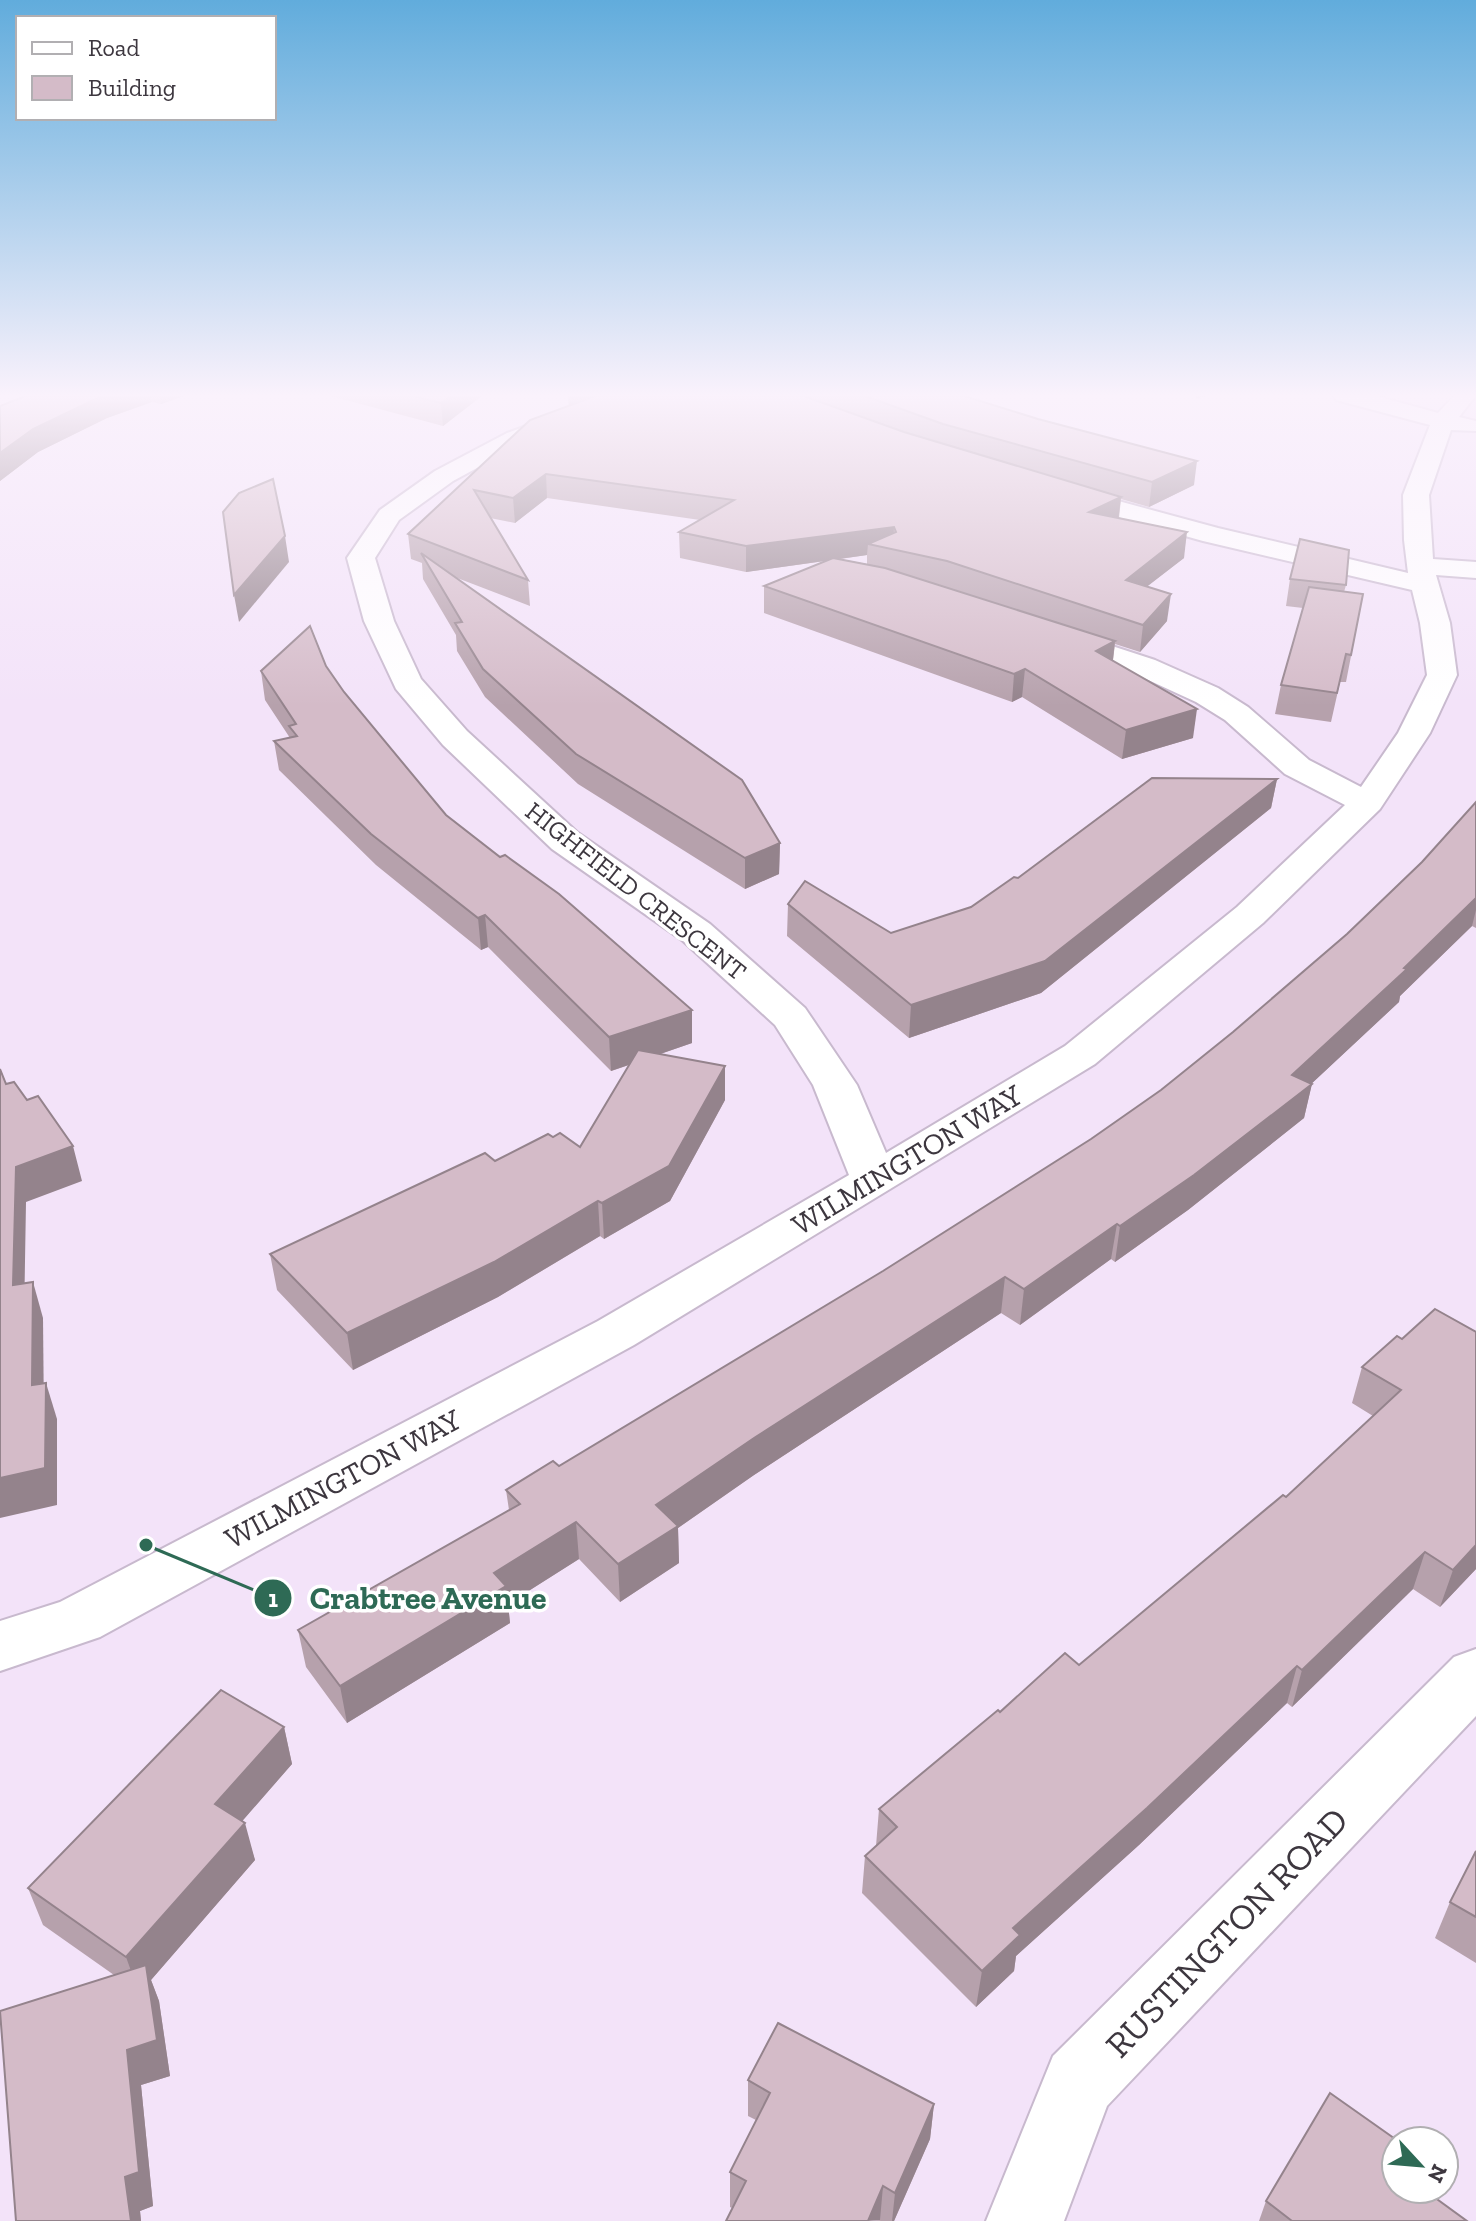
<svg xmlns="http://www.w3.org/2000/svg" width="1476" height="2221" viewBox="0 0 1476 2221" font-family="'Zilla Slab',serif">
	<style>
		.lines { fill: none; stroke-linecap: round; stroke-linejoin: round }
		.minor-casing { stroke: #c8b9ce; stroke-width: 4 }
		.minor { fill: #fff; fill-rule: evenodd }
		.wall { fill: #b6a1ac; fill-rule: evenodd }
		.shaded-wall { fill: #94838c }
		.building { fill: #d4bbc8; stroke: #94838c; stroke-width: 2 }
		.labels { text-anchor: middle; stroke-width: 7; stroke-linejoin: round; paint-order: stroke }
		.far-street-label { font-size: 26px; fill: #3d373f; stroke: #fff }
		.street-label { font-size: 30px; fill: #3d373f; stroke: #fff }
		.near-street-label { font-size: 36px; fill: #3d373f; stroke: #fff }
		.leader { fill: none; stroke: #2e6a55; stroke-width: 3 }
		.callout-dot { fill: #2e6a55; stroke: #fff; stroke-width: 3 }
		.mark-label { font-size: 24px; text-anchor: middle; font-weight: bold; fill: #fff }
		.callout-label { font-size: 32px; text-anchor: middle; font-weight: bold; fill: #2e6a55; stroke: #fff; stroke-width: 7; stroke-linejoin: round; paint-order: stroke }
	</style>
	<rect width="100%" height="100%" fill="#f3e3f9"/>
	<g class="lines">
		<defs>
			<g id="minor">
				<polygon points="610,395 643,395 640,400 523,443 453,481 399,520 375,558 394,621 421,679 467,731 578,833 710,924 805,1008 857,1085 886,1153 1065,1046 1237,907 1345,805 1285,774 1225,720 1196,702 1133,673 1046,643 1041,637 1046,631 1056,628 1066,631 1155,660 1218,688 1248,707 1309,760 1361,787 1398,733 1427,675 1420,623 1412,590 1203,541 1054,499 1050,494 1054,489 1063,486 1218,528 1408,573 1404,540 1403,495 1430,425 1336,400 1333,395 1373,395 1438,413 1455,395 1476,395 1459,417 1476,421 1476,431 1451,430 1429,495 1433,559 1476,562 1476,578 1436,575 1450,623 1457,675 1430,733 1380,809 1263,923 1095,1064 634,1345 100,1637 0,1671 0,1621 60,1602 598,1321 849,1175 813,1085 775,1025 682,940 552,849 443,745 396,689 364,621 347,558 380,510 435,471 507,433"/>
				<polygon points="1476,1649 1476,1716 1107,2106 1064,2221 986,2221 1053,2056 1454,1657"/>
			</g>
		</defs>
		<use href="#minor" class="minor-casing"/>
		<use href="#minor" class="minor"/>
	</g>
	<g class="wall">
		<polygon points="28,395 187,395 161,404 152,402 107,418 38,452 0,481 0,406"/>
		<polygon points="327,395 483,395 443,426"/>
		<path d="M 568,395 L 961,395 L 1194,485 L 1149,507 L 1121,499 L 1119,518 L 1184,558 L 1147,586 L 1167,621 L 1140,652 L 1115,644 L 1113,660 L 1193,738 L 1122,759 L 1022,697 L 1012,702 L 764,613 L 764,586 L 825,561 L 746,572 L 680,558 L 679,532 L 700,520 L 547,498 L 515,523 L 490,518 L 528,580 L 530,606 L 452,576 L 780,843 L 779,874 L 745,889 L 578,784 L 485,697 L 457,651 L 456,635 L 423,579 L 422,563 L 411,559 L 408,534 L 569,406 ZM 867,555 L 867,564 L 840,559 Z"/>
		<polygon points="1290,579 1346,585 1344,592 1363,594 1346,682 1340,682 1331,722 1275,714 1281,685 1303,608 1286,606"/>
		<polygon points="326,666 344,692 446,815 692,1043 660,1054 725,1100 670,1201 604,1239 600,1236 498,1297 353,1370 277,1290 270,1254 553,1137 580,1147 629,1065 611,1071 488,947 481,950 376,865 279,770 274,741 290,738 265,700 261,671"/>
		<polygon points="1277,779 1271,808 1041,993 909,1038 787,936 788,904 891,933 971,907 1018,878"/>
		<polygon points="1476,802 1476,928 1472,926 1400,996 1399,1002 1312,1083 1304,1118 1188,1210 1115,1262 1111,1259 1020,1325 1001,1313 754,1475 678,1528 679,1563 620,1602 579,1559 508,1604 510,1623 347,1723 306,1667 298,1630 509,1510 506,1490 559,1466 883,1271 1091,1139 1161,1090 1233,1032 1347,934 1422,862"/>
		<polygon points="1476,1332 1476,1569 1440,1607 1413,1589 1292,1707 1287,1703 1139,1845 1016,1956 1014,1971 976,2007 862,1893 865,1856 876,1846 879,1809 1000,1712 1079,1665 1286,1497 1373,1416 1352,1403 1362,1367 1402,1339"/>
		<polygon points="284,1727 292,1764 242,1821 255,1860 151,1980 159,2001 170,2076 141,2085 153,2206 140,2211 141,2221 16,2221 114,1975 43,1925 28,1888"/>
		<polygon points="1476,1851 1476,1963 1435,1938 1450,1902"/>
		<polygon points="748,2080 934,2104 930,2139 894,2221 881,2221 732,2208 730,2207 730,2172 756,2120 748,2116"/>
		<polygon points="1396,2189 1467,2221 1259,2221 1266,2201"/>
	</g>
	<g class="shaded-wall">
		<polygon points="104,395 151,395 152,402 107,418 38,452 0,481 0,453 33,429"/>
		<polygon points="160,395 187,395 161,404"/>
		<polygon points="452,395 483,395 443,426 441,403"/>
		<polygon points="568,395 601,395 569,407"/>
		<polygon points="1196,395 1209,395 1196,399"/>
		<polygon points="1197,461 1194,485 1149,507 1152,482"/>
		<polygon points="546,474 547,498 515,523 513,498"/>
		<polygon points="1121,497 1118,522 1089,512"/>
		<polygon points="894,527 893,549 868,544 867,555 746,572 746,546"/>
		<polygon points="1187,532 1184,558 1122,606 1126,580"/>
		<polygon points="285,536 289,562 239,622 234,595"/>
		<polygon points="1171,594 1167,621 1140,652 1143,625"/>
		<polygon points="1115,641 1112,668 1096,651"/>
		<polygon points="1025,669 1022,697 1012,702 1014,674"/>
		<polygon points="1197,709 1193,738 1122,759 1126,730"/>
		<polygon points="1277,779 1271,808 1041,993 909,1038 911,1005"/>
		<polygon points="780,843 779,874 745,889 745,858"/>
		<polygon points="1476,898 1476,910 1472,926 1400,996 1399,1002 1308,1087 1312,1084 1304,1118 1188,1210 1115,1262 1120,1226 1292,1075"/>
		<polygon points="485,915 488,947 481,950 478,918"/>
		<polygon points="692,1010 692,1043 611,1071 609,1037"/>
		<polygon points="725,1066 725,1100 670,1201 604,1239 602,1203"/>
		<polygon points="73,1146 82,1181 26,1202 24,1321 13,1285 16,1167"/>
		<polygon points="598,1201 600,1236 498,1297 353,1370 347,1333"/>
		<polygon points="1117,1224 1111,1259 1020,1325 1024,1289"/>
		<polygon points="1005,1277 1001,1313 754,1475 678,1528 679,1563 620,1602 618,1564 656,1505 754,1438"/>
		<polygon points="33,1282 43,1318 44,1422 32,1385"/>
		<polygon points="46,1383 57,1419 57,1505 0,1518 0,1478"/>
		<polygon points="576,1522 579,1559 508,1604 510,1623 347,1723 340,1686 494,1573"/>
		<polygon points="1476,1545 1476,1569 1440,1607 1453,1570"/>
		<polygon points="1425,1552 1413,1589 1292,1707 1302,1670"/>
		<polygon points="1297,1666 1287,1703 1139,1845 1016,1956 1014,1971 976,2007 982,1971 1013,1928"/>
		<polygon points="284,1727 292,1764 225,1841 215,1804"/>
		<polygon points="245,1823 255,1860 151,1980 159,2001 170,2076 141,2085 153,2206 140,2211 141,2221 131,2221 125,2177 127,2050 139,1993 126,1957"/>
		<polygon points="934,2104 930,2139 894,2221 892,2221 895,2193"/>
		<polygon points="883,2186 880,2220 868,2221"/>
	</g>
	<g class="building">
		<polygon points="28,395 104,395 33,429 0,453 0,406"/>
		<polygon points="409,395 452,395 441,403"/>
		<polygon points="598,395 801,395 904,432 1121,497 1089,512 1187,532 1126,580 1171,594 1143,625 947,561 868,544 896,532 894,527 746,546 679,532 734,500 546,474 513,498 474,490 528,580 408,534 530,420"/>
		<polygon points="862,395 961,395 1038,419 1197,461 1152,482 943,424"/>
		<polygon points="273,479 285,536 234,595 223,512 239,493"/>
		<polygon points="1300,539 1349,550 1346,585 1290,579"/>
		<polygon points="421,553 742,780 780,843 745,858 576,754 483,669 455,623 462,622"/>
		<polygon points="833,558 885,568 1115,641 1096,651 1197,709 1126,730 1025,669 1014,674 764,586"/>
		<polygon points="1309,587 1363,594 1351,655 1346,654 1337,693 1281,685"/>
		<polygon points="310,626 326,666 344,692 446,815 500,857 505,855 559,894 692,1010 609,1037 485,915 478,918 371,834 274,741 297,736 289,726 296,724 261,671"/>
		<polygon points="1152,778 1277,779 1045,961 911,1005 788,904 805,881 891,933 971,907 1014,877 1018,878"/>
		<polygon points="1476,802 1476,898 1404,968 1407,969 1292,1075 1312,1084 1194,1175 1120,1226 1117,1224 1024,1289 1005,1277 754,1438 656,1505 678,1526 618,1564 576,1522 494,1573 506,1586 340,1686 298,1630 520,1504 506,1490 553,1461 559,1466 883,1271 1091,1139 1161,1090 1233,1032 1347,934 1422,862"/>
		<polygon points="638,1050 725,1066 669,1166 602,1203 598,1201 494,1262 347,1333 270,1254 485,1153 495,1161 548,1134 553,1137 560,1133 580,1147"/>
		<polygon points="0,1069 6,1084 14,1082 27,1100 38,1096 73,1146 16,1167 13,1285 33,1282 32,1385 46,1383 45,1468 0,1478"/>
		<polygon points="1435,1309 1476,1332 1476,1545 1453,1570 1425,1552 1302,1670 1297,1666 1147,1808 1013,1928 1020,1935 982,1971 865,1856 897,1827 879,1809 998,1710 1000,1712 1065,1653 1079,1665 1283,1495 1286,1497 1401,1390 1362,1367 1397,1336 1402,1339"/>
		<polygon points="221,1690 284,1727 215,1804 245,1823 126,1957 28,1888"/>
		<polygon points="1476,1851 1476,1917 1450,1902"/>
		<polygon points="146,1965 157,2040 127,2050 139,2172 125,2177 131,2221 16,2221 0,2011"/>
		<polygon points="778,2023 934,2104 895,2193 883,2186 868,2221 726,2221 746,2181 730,2172 770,2093 748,2080"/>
		<polygon points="1330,2093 1398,2141 1396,2141 1396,2189 1423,2189 1467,2221 1292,2221 1266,2201"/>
	</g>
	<linearGradient id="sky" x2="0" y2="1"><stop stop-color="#61acdc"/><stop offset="0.56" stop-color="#faf2fc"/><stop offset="1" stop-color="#faf2fc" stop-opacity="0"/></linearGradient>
	<rect width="1476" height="706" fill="url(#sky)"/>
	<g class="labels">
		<g class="far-street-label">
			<text transform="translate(636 891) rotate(38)" y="9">HIGHFIELD CRESCENT</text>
		</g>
		<g class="street-label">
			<text transform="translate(907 1160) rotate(-31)" y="10">WILMINGTON WAY</text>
			<text transform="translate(343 1479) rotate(-28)" y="10">WILMINGTON WAY</text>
		</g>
		<g class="near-street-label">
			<text transform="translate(1226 1932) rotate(-46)" y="13">RUSTINGTON ROAD</text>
		</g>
	</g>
	<path class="leader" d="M146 1545L273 1598"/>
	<g class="callout-dot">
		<circle cx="146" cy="1545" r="8"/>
		<circle cx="273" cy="1598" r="20"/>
	</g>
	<g class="mark-label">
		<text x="273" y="1607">1</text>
	</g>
	<g class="callout-label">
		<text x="428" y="1609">Crabtree Avenue</text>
	</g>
	<rect x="16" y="16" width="260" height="104" fill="#ffffff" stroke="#b1afb2" stroke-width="2"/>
	<rect x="32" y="42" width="40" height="12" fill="#ffffff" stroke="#b1afb2" stroke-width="2"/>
	<text x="88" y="56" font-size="24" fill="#3d373f">Road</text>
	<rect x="32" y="76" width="40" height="24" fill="#d4bbc8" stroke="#b1afb2" stroke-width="2"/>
	<text x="88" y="96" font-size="24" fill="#3d373f">Building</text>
	<g transform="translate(1420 2165) rotate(116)"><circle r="38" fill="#ffffff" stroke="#b1afb2" stroke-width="2"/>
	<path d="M0-6L14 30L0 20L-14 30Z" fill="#2e6a55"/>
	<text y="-12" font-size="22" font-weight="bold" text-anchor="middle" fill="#3d373f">N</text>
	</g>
</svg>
